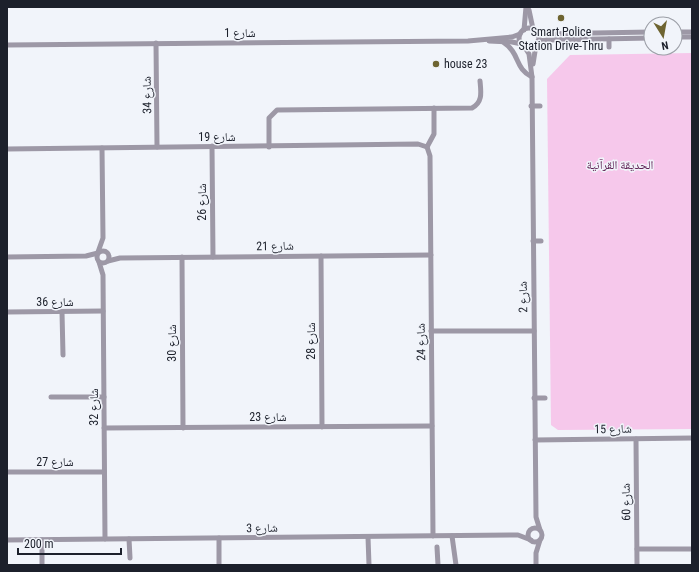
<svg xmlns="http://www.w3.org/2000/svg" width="699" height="572" viewBox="0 0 699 572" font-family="'Roboto Condensed','Noto Naskh Arabic',sans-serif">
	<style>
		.green { fill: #f6c8eb }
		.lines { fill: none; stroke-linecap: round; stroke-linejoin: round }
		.minor { stroke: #9d98a6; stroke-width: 5 }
		.poi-dot { fill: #6e6431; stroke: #f1f4fa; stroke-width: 1.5 }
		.labels { text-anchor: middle; stroke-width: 3; stroke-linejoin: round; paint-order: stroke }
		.poi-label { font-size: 12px; fill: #1c202b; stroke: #f1f4fa }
		.street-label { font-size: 12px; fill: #1c202b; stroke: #f1f4fa }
		.park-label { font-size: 12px; fill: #602356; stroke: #f1f4fa }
	</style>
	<rect width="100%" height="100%" fill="#f1f4fa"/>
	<polygon class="green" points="692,53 692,429 558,430 551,425 547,79 570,55"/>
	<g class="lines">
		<g class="minor">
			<polyline points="529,10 533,29"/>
			<circle cx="529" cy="38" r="10"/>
			<polyline points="524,30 526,7"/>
			<polyline points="675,32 692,32"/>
			<polyline points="538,34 651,32"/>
			<polyline points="675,37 692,37"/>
			<polyline points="609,39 609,47"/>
			<polyline points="489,41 512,42 522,44"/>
			<polyline points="538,41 547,40 651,38"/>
			<path d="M 503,42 C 521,54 514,68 532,77"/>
			<polyline points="156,43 157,147"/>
			<polyline points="7,45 468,41 512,37 520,34"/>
			<polyline points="524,46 529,54 532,77 536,517 540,530"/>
			<polyline points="533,64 536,45"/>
			<polyline points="531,106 540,106"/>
			<polyline points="212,146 213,257"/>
			<path d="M 269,147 L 269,118 L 277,110 L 472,108 C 483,102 481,92 480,81"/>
			<polyline points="427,147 430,156 433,536"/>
			<polyline points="427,147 434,134 434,108"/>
			<polyline points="7,149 418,144 427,147"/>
			<polyline points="533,241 541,241"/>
			<circle cx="103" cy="257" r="6"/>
			<polyline points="98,252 103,238 102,148"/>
			<polyline points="321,256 322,427"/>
			<polyline points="7,257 86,256 98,253"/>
			<polyline points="182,257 183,428"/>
			<polyline points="108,261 120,258 431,255"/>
			<polyline points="99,262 103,275 105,539"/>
			<polyline points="7,312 103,311"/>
			<polyline points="62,312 63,355"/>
			<polyline points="431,331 534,331"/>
			<polyline points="51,397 104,397"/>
			<polyline points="534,398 545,398"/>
			<polyline points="104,428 432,426"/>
			<polyline points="636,439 637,565"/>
			<polyline points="535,440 692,438"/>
			<polyline points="7,472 104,472"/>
			<circle cx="535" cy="535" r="7"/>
			<polyline points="452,536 456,565"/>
			<polyline points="368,537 369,565"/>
			<polyline points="219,538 219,565"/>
			<polyline points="129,539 130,558"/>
			<polyline points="7,540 518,535 531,540"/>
			<polyline points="42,540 42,565"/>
			<polyline points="437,547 438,565"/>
			<polyline points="637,549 692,549"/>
			<polyline points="536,565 536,553 540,540"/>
		</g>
	</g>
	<g class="poi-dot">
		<circle cx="561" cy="18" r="4"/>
		<circle cx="436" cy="64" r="4"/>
	</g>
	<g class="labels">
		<g class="poi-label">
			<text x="561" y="36">Smart Police<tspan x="561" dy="14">Station Drive-Thru</tspan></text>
			<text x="444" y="68" text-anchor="start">house 23</text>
		</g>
		<g class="street-label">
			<text x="240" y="37">شارع 1</text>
			<text transform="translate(147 95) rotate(-91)" y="4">شارع 34</text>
			<text x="217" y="141">شارع 19</text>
			<text transform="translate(202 202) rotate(-90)" y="4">شارع 26</text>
			<text transform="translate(275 246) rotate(-1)" y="4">شارع 21</text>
			<text transform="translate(523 297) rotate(-91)" y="4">شارع 2</text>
			<text x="55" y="306">شارع 36</text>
			<text transform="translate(311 341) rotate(-90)" y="4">شارع 28</text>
			<text transform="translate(421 342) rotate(-91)" y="4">شارع 24</text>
			<text transform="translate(172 343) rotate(-90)" y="4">شارع 30</text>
			<text transform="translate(94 407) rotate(-90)" y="4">شارع 32</text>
			<text x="268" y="421">شارع 23</text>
			<text transform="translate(613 429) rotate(-1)" y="4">شارع 15</text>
			<text x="55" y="466">شارع 27</text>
			<text transform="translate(626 502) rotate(-91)" y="4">شارع 60</text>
			<text transform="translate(262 528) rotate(-1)" y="4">شارع 3</text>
		</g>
		<g class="park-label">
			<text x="620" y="169">الحديقة القرآنية</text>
		</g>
	</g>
	<rect width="699" height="572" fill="none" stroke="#1c202b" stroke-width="16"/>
	<g transform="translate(663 36) rotate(169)"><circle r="19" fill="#f1f4fa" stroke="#9c9fa7"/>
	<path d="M0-3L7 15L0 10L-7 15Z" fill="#6e6431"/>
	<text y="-6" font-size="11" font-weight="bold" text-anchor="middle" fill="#1c202b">N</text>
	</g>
	<path d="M18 548v6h103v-6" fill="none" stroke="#1c202b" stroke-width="2"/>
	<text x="24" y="548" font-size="12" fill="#1c202b" stroke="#f1f4fa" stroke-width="3" paint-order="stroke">200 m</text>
</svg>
